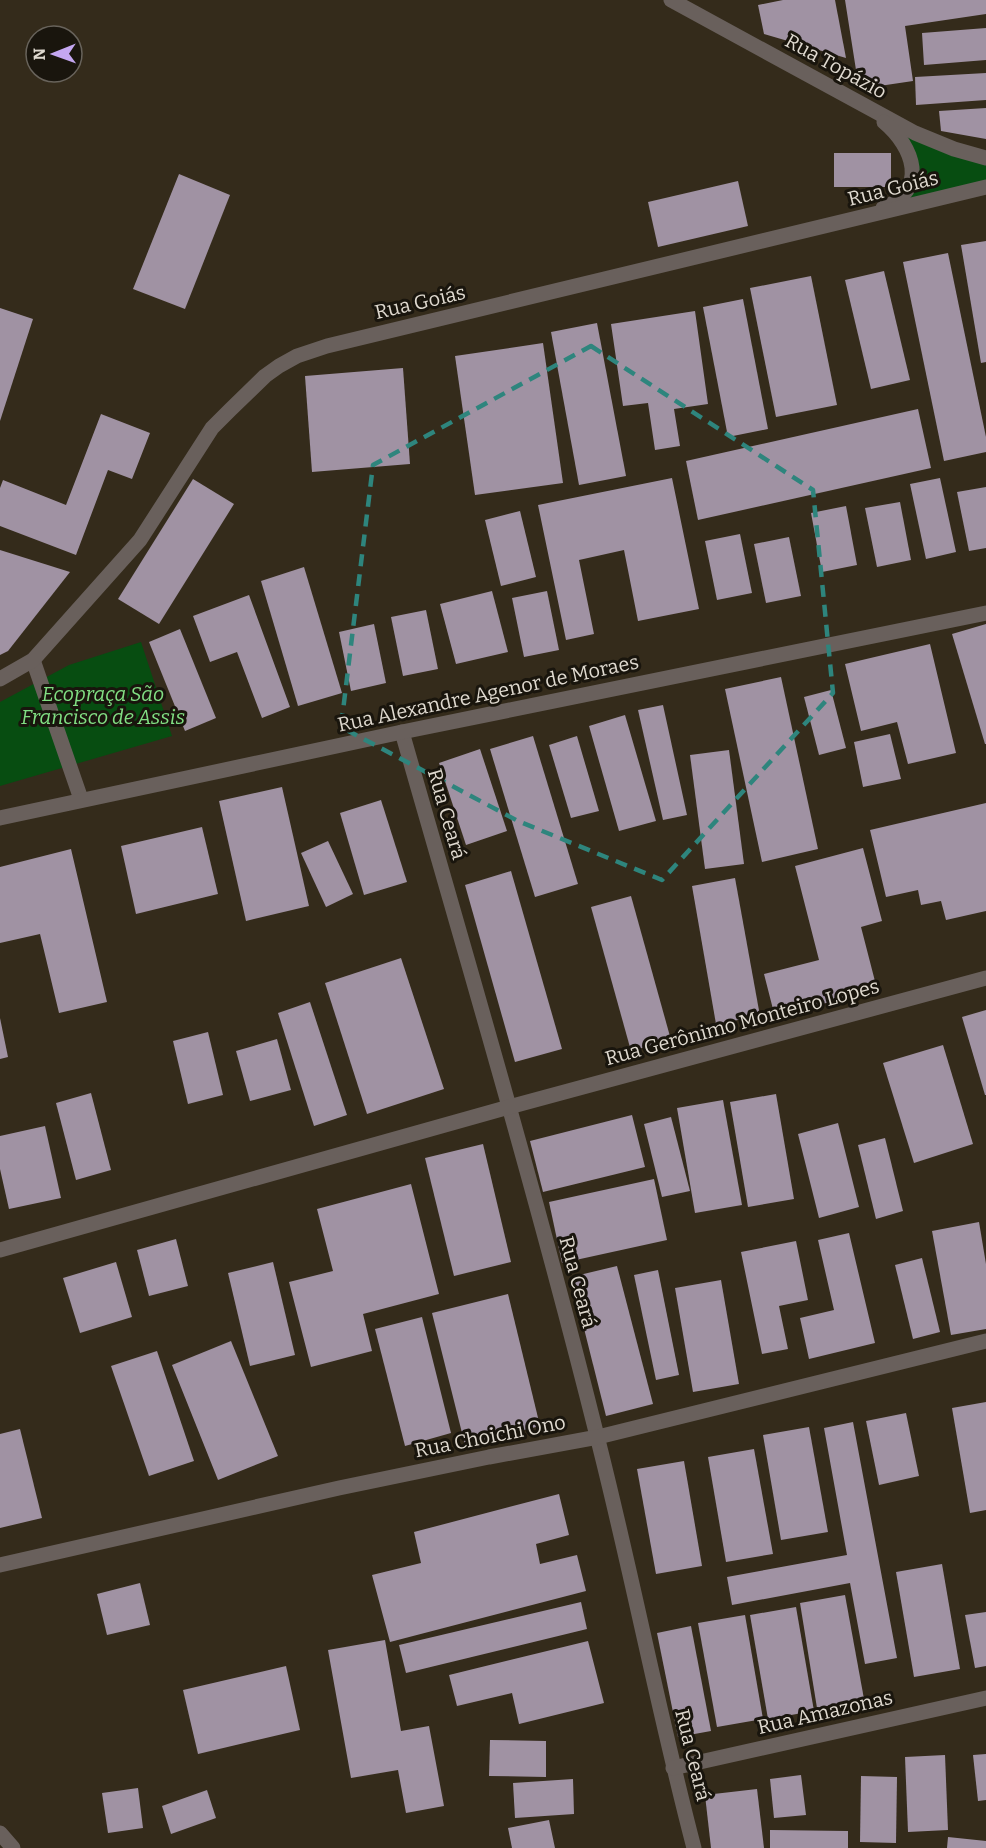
<svg xmlns="http://www.w3.org/2000/svg" width="986" height="1848" viewBox="0 0 986 1848" font-family="Bitter,serif">
	<style>
		.green { fill: #074d11 }
		.building { fill: #a092a3 }
		.lines { fill: none; stroke-linecap: round; stroke-linejoin: round }
		.minor { stroke: #69605c; stroke-width: 15 }
		.marked { fill: none; stroke: #2e857d; stroke-width: 4.5; stroke-dasharray: 12 8; stroke-linejoin: round }
		.labels { text-anchor: middle; stroke-width: 6; stroke-linejoin: round; paint-order: stroke }
		.street-label { font-size: 20px; fill: #dfd9cf; stroke: #19150d }
		.park-label { font-size: 20px; font-style: italic; fill: #81df83; stroke: #19150d }
	</style>
	<rect width="100%" height="100%" fill="#342b1b"/>
	<g class="green">
		<polygon points="895,131 986,158 986,187 888,206 910,184"/>
		<polygon points="141,642 172,736 0,786 0,702 69,665"/>
	</g>
	<g class="building">
		<polygon points="783,0 835,0 846,58 764,34 758,5"/>
		<polygon points="845,0 986,0 986,14 905,26 913,81 859,89"/>
		<polygon points="986,28 986,60 924,65 922,33"/>
		<polygon points="986,73 986,100 916,105 915,77"/>
		<polygon points="986,108 986,139 941,131 939,111"/>
		<rect x="834" y="153" width="57" height="34"/>
		<polygon points="179,174 230,195 185,309 133,289"/>
		<polygon points="738,181 748,226 658,247 648,202"/>
		<polygon points="986,241 986,362 981,363 961,245"/>
		<polygon points="948,253 986,437 986,452 944,461 903,262"/>
		<polygon points="884,271 910,380 871,389 845,280"/>
		<polygon points="811,276 837,405 776,417 750,288"/>
		<polygon points="743,299 768,429 728,437 703,307"/>
		<polygon points="0,308 33,319 0,421"/>
		<polygon points="695,311 708,404 674,409 680,446 655,450 648,403 623,406 611,324"/>
		<polygon points="597,323 626,476 579,485 551,332"/>
		<polygon points="543,343 563,483 475,495 455,356"/>
		<polygon points="403,368 410,464 312,472 305,376"/>
		<polygon points="918,409 931,468 698,520 686,461"/>
		<polygon points="101,414 150,433 132,479 108,470 76,555 0,526 0,488 3,480 66,505"/>
		<polygon points="672,478 699,609 638,621 624,550 579,560 594,634 566,640 538,505"/>
		<polygon points="940,478 956,552 926,559 910,484"/>
		<polygon points="193,479 234,504 159,624 118,599"/>
		<polygon points="986,487 986,548 969,551 957,492"/>
		<polygon points="900,502 911,560 877,567 865,508"/>
		<polygon points="846,506 857,565 822,572 811,513"/>
		<polygon points="520,511 536,577 501,586 485,520"/>
		<polygon points="740,534 752,593 717,600 705,541"/>
		<polygon points="789,537 801,596 766,603 754,544"/>
		<polygon points="0,550 70,572 8,651 0,655"/>
		<polygon points="304,567 342,693 298,706 261,581"/>
		<polygon points="492,591 508,652 456,664 440,604"/>
		<polygon points="547,591 559,650 524,657 512,598"/>
		<polygon points="249,595 290,707 262,718 237,652 210,662 193,616"/>
		<polygon points="426,610 438,669 403,676 391,617"/>
		<polygon points="374,624 386,683 351,691 339,632"/>
		<polygon points="986,624 986,744 985,744 952,634"/>
		<polygon points="180,629 216,718 185,731 149,642"/>
		<polygon points="930,644 956,753 908,764 897,722 861,731 845,664"/>
		<polygon points="781,677 818,849 762,862 725,689"/>
		<polygon points="831,690 846,748 819,755 804,697"/>
		<polygon points="663,705 687,815 663,820 638,710"/>
		<polygon points="625,715 656,821 619,831 589,726"/>
		<polygon points="890,734 901,779 863,787 854,742"/>
		<polygon points="533,736 578,884 535,897 490,749"/>
		<polygon points="577,736 599,811 571,818 549,745"/>
		<polygon points="480,749 507,831 466,845 439,763"/>
		<polygon points="729,750 744,864 705,869 690,755"/>
		<polygon points="282,787 309,906 246,921 219,801"/>
		<polygon points="381,800 407,882 364,895 340,813"/>
		<polygon points="986,803 986,911 946,920 941,901 921,905 918,890 886,897 870,830"/>
		<polygon points="202,827 218,894 136,914 121,846"/>
		<polygon points="328,841 353,894 326,907 301,853"/>
		<polygon points="863,848 882,921 861,927 877,989 775,1017 764,974 819,960 795,866"/>
		<polygon points="71,849 107,1002 59,1013 40,934 0,943 0,867"/>
		<polygon points="511,871 562,1049 515,1062 465,885"/>
		<polygon points="735,878 760,1016 716,1024 692,886"/>
		<polygon points="631,896 671,1040 631,1051 591,907"/>
		<polygon points="401,958 444,1089 367,1114 325,983"/>
		<polygon points="310,1002 347,1115 314,1126 278,1013"/>
		<polygon points="986,1010 986,1095 985,1095 962,1017"/>
		<polygon points="0,1018 8,1057 0,1059"/>
		<polygon points="208,1032 223,1095 188,1104 173,1041"/>
		<polygon points="277,1039 291,1090 250,1101 236,1051"/>
		<polygon points="943,1045 973,1144 914,1163 883,1063"/>
		<polygon points="91,1093 111,1170 76,1180 56,1103"/>
		<polygon points="776,1094 794,1199 748,1207 730,1102"/>
		<polygon points="723,1100 742,1205 695,1213 677,1108"/>
		<polygon points="632,1115 645,1167 543,1192 530,1141"/>
		<polygon points="671,1117 690,1191 662,1197 644,1124"/>
		<polygon points="838,1123 859,1207 819,1218 798,1134"/>
		<polygon points="45,1126 61,1198 9,1209 0,1169 0,1136"/>
		<polygon points="885,1138 903,1211 876,1219 858,1145"/>
		<polygon points="483,1144 511,1262 454,1276 425,1158"/>
		<polygon points="654,1179 667,1240 562,1263 549,1202"/>
		<polygon points="411,1184 439,1294 363,1314 372,1351 311,1367 289,1282 333,1271 317,1209"/>
		<polygon points="979,1222 986,1264 986,1329 951,1335 932,1231"/>
		<polygon points="849,1233 875,1343 809,1359 800,1318 834,1310 818,1240"/>
		<polygon points="176,1239 188,1286 149,1296 137,1250"/>
		<polygon points="796,1241 808,1300 779,1306 788,1349 762,1354 741,1252"/>
		<polygon points="922,1258 940,1332 913,1339 895,1265"/>
		<polygon points="116,1262 132,1317 80,1333 63,1278"/>
		<polygon points="273,1262 295,1355 250,1366 228,1273"/>
		<polygon points="617,1266 653,1404 606,1416 571,1277"/>
		<polygon points="658,1270 679,1375 656,1380 634,1275"/>
		<polygon points="721,1280 739,1384 693,1392 675,1288"/>
		<polygon points="508,1294 540,1426 465,1445 432,1313"/>
		<polygon points="422,1317 451,1433 405,1446 375,1329"/>
		<polygon points="231,1341 278,1456 218,1480 172,1365"/>
		<polygon points="157,1351 194,1461 149,1476 111,1366"/>
		<polygon points="986,1402 986,1510 970,1513 952,1408"/>
		<polygon points="906,1413 919,1476 879,1485 866,1421"/>
		<polygon points="853,1422 897,1658 865,1664 850,1583 732,1605 727,1577 847,1555 824,1428"/>
		<polygon points="809,1427 828,1532 781,1540 763,1435"/>
		<polygon points="20,1429 42,1518 0,1528 0,1434"/>
		<polygon points="754,1449 773,1554 726,1562 708,1457"/>
		<polygon points="684,1461 702,1566 656,1574 637,1469"/>
		<polygon points="559,1494 569,1535 536,1544 540,1564 577,1555 586,1591 390,1642 372,1575 421,1563 414,1532"/>
		<polygon points="942,1564 960,1669 914,1677 896,1572"/>
		<polygon points="140,1583 150,1625 107,1635 97,1594"/>
		<polygon points="845,1595 864,1699 817,1708 800,1603"/>
		<polygon points="581,1602 587,1629 406,1673 399,1645"/>
		<polygon points="796,1607 814,1711 768,1719 750,1615"/>
		<polygon points="986,1612 986,1666 975,1668 965,1615"/>
		<polygon points="745,1615 763,1719 717,1727 698,1623"/>
		<polygon points="691,1626 711,1731 678,1737 657,1633"/>
		<polygon points="385,1640 401,1731 429,1726 444,1806 406,1813 398,1770 351,1778 328,1650"/>
		<polygon points="588,1641 604,1703 519,1724 512,1693 457,1706 449,1675"/>
		<polygon points="286,1666 300,1730 198,1754 183,1690"/>
		<polygon points="490,1740 546,1741 546,1777 489,1776"/>
		<polygon points="986,1754 986,1800 978,1801 973,1755"/>
		<polygon points="945,1755 948,1830 908,1832 905,1757"/>
		<polygon points="801,1775 806,1815 774,1818 770,1779"/>
		<polygon points="861,1776 897,1777 896,1843 860,1842"/>
		<polygon points="573,1779 574,1814 515,1818 513,1783"/>
		<polygon points="138,1788 143,1828 108,1833 102,1793"/>
		<polygon points="757,1789 764,1848 711,1848 705,1795"/>
		<polygon points="207,1790 216,1818 171,1834 162,1806"/>
		<polygon points="549,1820 555,1848 512,1848 508,1828"/>
		<polygon points="770,1830 848,1831 848,1848 770,1848"/>
		<polygon points="948,1837 986,1841 986,1848 947,1848"/>
	</g>
	<g class="lines">
		<g class="minor">
			<polyline points="671,0 915,133 954,149 986,158"/>
			<path d="M 883,208 C 929,190 914,147 884,122"/>
			<polyline points="33,660 81,799"/>
			<polyline points="0,679 33,660 140,540 212,428 230,410 265,376 279,366 297,356 327,346 986,187"/>
			<path d="M 402,732 C 469,966 538,1200 597,1436 C 632,1573 658,1711 694,1848"/>
			<polyline points="0,818 402,732 986,613"/>
			<polyline points="0,1250 509,1107 986,978"/>
			<polyline points="0,1565 339,1488 489,1457 598,1437 986,1341"/>
			<polyline points="673,1768 986,1698"/>
			<polyline points="0,1833 13,1848"/>
		</g>
	</g>
	<path class="marked" d="M 591,346 L 813,490 L 833,693 L 662,880 L 518,821 L 341,727 L 373,465 Z"/>
	<g class="labels">
		<g class="street-label">
			<text transform="translate(836 66) rotate(29)" y="7">Rua Topázio</text>
			<text transform="translate(893 188) rotate(-14)" y="7">Rua Goiás</text>
			<text transform="translate(420 302) rotate(-13)" y="7">Rua Goiás</text>
			<text transform="translate(488 693) rotate(-12)" y="7">Rua Alexandre Agenor de Moraes</text>
			<text transform="translate(447 814) rotate(74)" y="7">Rua Ceará</text>
			<text transform="translate(742 1022) rotate(-15)" y="7">Rua Gerônimo Monteiro Lopes</text>
			<text transform="translate(578 1282) rotate(75)" y="7">Rua Ceará</text>
			<text transform="translate(490 1436) rotate(-11)" y="7">Rua Choichi Ono</text>
			<text transform="translate(825 1712) rotate(-13)" y="7">Rua Amazonas</text>
			<text transform="translate(693 1755) rotate(76)" y="7">Rua Ceará</text>
		</g>
		<g class="park-label">
			<text x="103" y="701">Ecopraça São<tspan x="103" dy="23">Francisco de Assis</tspan></text>
		</g>
	</g>
	<g transform="translate(54 54) rotate(269)"><circle r="28" fill="#19150d" stroke="#68635b" stroke-width="1.5"/>
	<path d="M0-4.5L10 22L0 15L-10 22Z" fill="#c4a7f1"/>
	<text y="-9" font-size="16" font-weight="bold" text-anchor="middle" fill="#dfd9cf">N</text>
	</g>
</svg>
